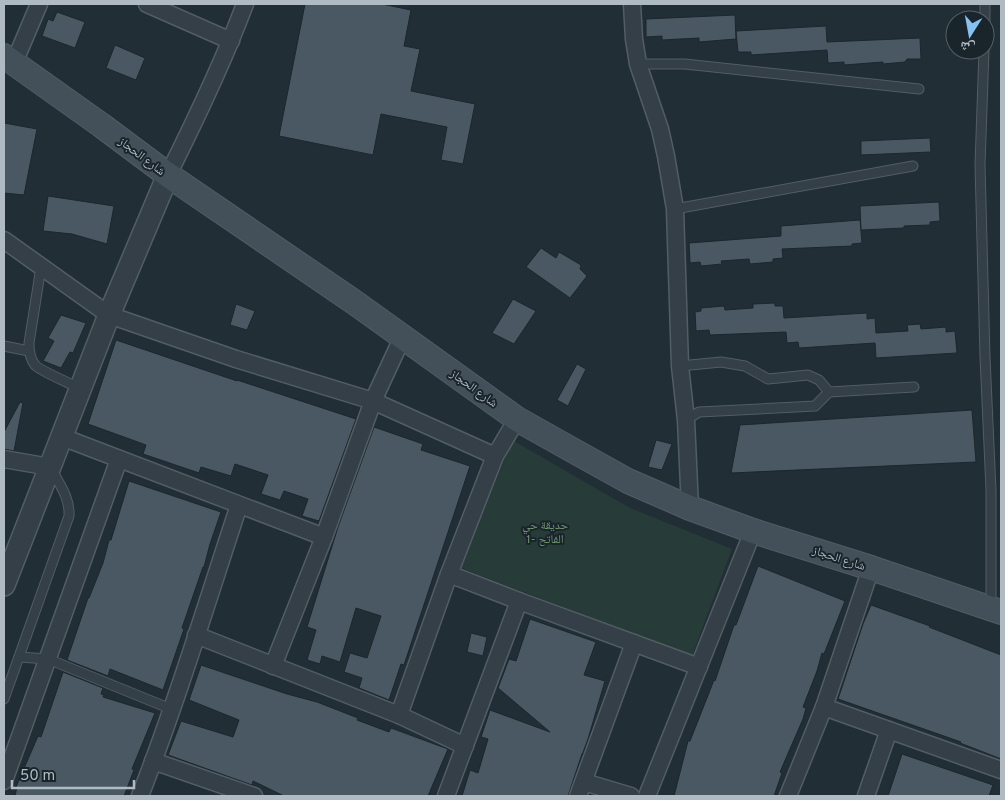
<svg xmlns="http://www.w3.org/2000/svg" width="1005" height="800" viewBox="0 0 1005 800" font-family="Overpass,'Noto Naskh Arabic',sans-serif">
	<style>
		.green { fill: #273c39 }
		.building { fill: #495862; stroke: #1c262d }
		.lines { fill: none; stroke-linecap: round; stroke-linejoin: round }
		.service-casing { stroke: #525d64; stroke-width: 11 }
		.minor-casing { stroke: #525d64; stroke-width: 19 }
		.tertiary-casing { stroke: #525d64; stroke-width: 24 }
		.secondary-casing { stroke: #525d64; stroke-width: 26 }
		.service { stroke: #343f47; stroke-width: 9 }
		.minor { stroke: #343f47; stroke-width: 16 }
		.tertiary { stroke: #343f47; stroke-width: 21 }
		.secondary { stroke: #434f59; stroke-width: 24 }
		.labels { text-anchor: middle; stroke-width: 4; stroke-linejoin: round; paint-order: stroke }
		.street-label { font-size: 12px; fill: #afbac3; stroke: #1a242b }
		.park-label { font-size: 12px; fill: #709771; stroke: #1a242b }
	</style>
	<rect width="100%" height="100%" fill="#212e36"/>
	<polygon class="green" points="512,440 630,508 732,549 692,656 461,568"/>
	<g class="building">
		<polygon points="305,4 382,4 411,10 404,46 420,49 411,91 475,104 463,164 441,160 447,127 381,114 373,155 279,136"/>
		<polygon points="57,12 85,22 75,48 42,36 48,19 53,21"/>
		<polygon points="735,15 736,39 699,42 699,38 662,40 662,36 646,37 646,19"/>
		<polygon points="826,26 827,42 920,38 921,59 907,59 905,62 883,64 883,62 844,65 844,62 828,63 827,50 751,55 751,52 738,52 736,31"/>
		<polygon points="115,45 145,58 136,80 106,68"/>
		<polygon points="4,123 37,129 24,195 4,193"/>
		<polygon points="930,138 931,152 861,155 861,141"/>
		<polygon points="48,196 114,206 107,244 72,234 43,231"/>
		<polygon points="939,202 940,221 930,222 930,225 904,226 904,228 861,230 860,206"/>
		<polygon points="860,220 862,243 852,244 852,246 782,249 783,258 773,259 773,262 750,264 749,259 721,261 722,264 701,266 700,262 690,263 689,243 781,236 781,226"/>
		<polygon points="541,248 556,258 559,252 581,265 580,269 587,276 570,298 526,267"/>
		<polygon points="513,299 536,311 514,344 492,333"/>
		<polygon points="775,303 775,306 783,306 784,318 867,313 867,319 875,318 876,333 908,331 907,325 920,324 921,329 946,327 946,332 955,331 957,353 876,358 875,343 799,348 798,342 787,343 786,332 710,335 709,330 696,331 695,312 701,311 701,308 724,306 725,310 753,308 753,304"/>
		<polygon points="236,304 255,311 247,330 230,325"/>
		<polygon points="61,315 86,323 73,353 70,352 61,368 43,361 54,341 48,338"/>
		<polygon points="116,340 237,381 237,380 356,419 319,521 302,516 308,499 284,491 280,500 261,494 268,475 235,464 231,476 201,467 199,473 143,454 146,445 88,424"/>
		<polygon points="577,364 586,369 568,406 557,400"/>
		<polygon points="20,402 23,403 14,451 4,449 4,432"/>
		<polygon points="972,410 976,462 731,473 740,425"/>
		<polygon points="374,427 423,444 421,450 470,466 404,665 401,664 389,700 359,688 362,678 344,672 350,653 367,658 381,616 356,608 340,662 322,656 320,664 307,660 316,630 307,627 338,527"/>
		<polygon points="656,440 672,444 662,470 648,467"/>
		<polygon points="129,481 221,512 210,544 204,567 203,567 182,628 184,629 163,690 110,669 108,676 67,660 88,598 89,598 103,563 109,540 111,540"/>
		<polygon points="758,566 845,601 824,654 822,653 817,671 803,707 806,708 803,719 780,772 782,773 774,796 674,796 688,741 690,741 714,680 715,681 734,625 736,625"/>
		<polygon points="871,605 930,626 929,627 1001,655 1001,759 960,743 961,742 838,699 863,624"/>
		<polygon points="530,619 596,642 584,675 605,681 588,739 582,755 582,754 568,796 462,796 470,770 478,773 488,739 481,737 490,710 550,732 498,688 509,659 516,661"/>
		<polygon points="471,633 487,637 483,656 467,652"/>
		<polygon points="201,665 287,694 317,702 358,718 357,720 389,732 391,728 448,749 428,796 284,796 253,781 252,785 168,755 181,721 233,737 239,720 189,700"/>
		<polygon points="63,672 103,688 101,694 104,695 103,697 155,713 132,769 134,770 124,796 15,796 17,787 16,787 38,736 41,737"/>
		<polygon points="902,754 993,785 989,796 888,796"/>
	</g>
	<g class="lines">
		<defs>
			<g id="service">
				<polyline points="985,20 985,4"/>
				<polyline points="984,50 980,165 985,357 991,490 991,607"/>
				<polyline points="638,64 685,64 919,89"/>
				<polyline points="675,209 913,166"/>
				<path d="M 41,267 L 29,343 C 29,351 30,359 35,365 C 40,371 72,384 81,389"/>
				<polyline points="4,346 29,351"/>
				<polyline points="680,366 721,362 745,366 768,379 808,375 819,380 829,392"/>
				<polyline points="686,420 699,412 815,406 829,392 914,387"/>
				<polyline points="19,657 48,659 171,709"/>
				<path d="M 4,699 L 69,516 C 70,498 60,485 52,470"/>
			</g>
			<g id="minor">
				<polyline points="147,4 231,41"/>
				<polyline points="632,4 634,39 638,64 660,129 666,156 675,209 680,366 686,420 690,508"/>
				<polyline points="14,63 39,4"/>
				<path d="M 168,175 C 196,119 223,63 245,4"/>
				<polyline points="4,240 109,315 236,359 373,401 495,456"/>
				<polyline points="62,437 324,537"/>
				<polyline points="4,459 50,467"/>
				<polyline points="449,574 519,601 699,667"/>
				<polyline points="196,635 399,715 465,746"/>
				<polyline points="273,666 324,537 373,401 403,336"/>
				<polyline points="824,707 1001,770"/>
				<polyline points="399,715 449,574 495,456 517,419"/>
				<polyline points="153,761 254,796"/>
				<polyline points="4,781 119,459"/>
				<polyline points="584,782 631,796"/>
				<path d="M 140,796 C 177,701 207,602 239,505"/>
				<polyline points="446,796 519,601"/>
				<polyline points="578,796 634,643"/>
				<polyline points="647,796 753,531"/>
				<polyline points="788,796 824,707 871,568"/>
				<polyline points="866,796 889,730"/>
			</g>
			<polyline id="tertiary" points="4,585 109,315 168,175"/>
			<polyline id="secondary" points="4,56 101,125 168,175 354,302 517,419 574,451 628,481 690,508 753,531 871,568 1001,612"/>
		</defs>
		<use href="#service" class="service-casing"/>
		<use href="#minor" class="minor-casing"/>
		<use href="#tertiary" class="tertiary-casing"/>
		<use href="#secondary" class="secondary-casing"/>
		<use href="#service" class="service"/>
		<use href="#minor" class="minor"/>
		<use href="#tertiary" class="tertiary"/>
		<use href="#secondary" class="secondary"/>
	</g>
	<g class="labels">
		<g class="street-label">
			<text transform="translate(142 156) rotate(37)" y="4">شارع الحجاز</text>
			<text transform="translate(474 388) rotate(36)" y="4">شارع الحجاز</text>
			<text transform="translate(839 558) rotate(18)" y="4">شارع الحجاز</text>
		</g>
		<g class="park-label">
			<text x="545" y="529">حديقة حي<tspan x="545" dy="14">الفاتح -1</tspan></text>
		</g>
	</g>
	<rect width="1005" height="800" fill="none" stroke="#afbac3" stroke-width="10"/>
	<g transform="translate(970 35) rotate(191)"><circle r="24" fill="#1a242b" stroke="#566068"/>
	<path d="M0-4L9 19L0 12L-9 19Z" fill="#85c2f2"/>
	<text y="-8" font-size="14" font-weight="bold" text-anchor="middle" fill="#afbac3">ش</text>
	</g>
	<path d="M12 780v8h122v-8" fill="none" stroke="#afbac3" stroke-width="2.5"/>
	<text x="20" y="780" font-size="15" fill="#afbac3" stroke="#1a242b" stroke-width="4" paint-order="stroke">50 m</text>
</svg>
